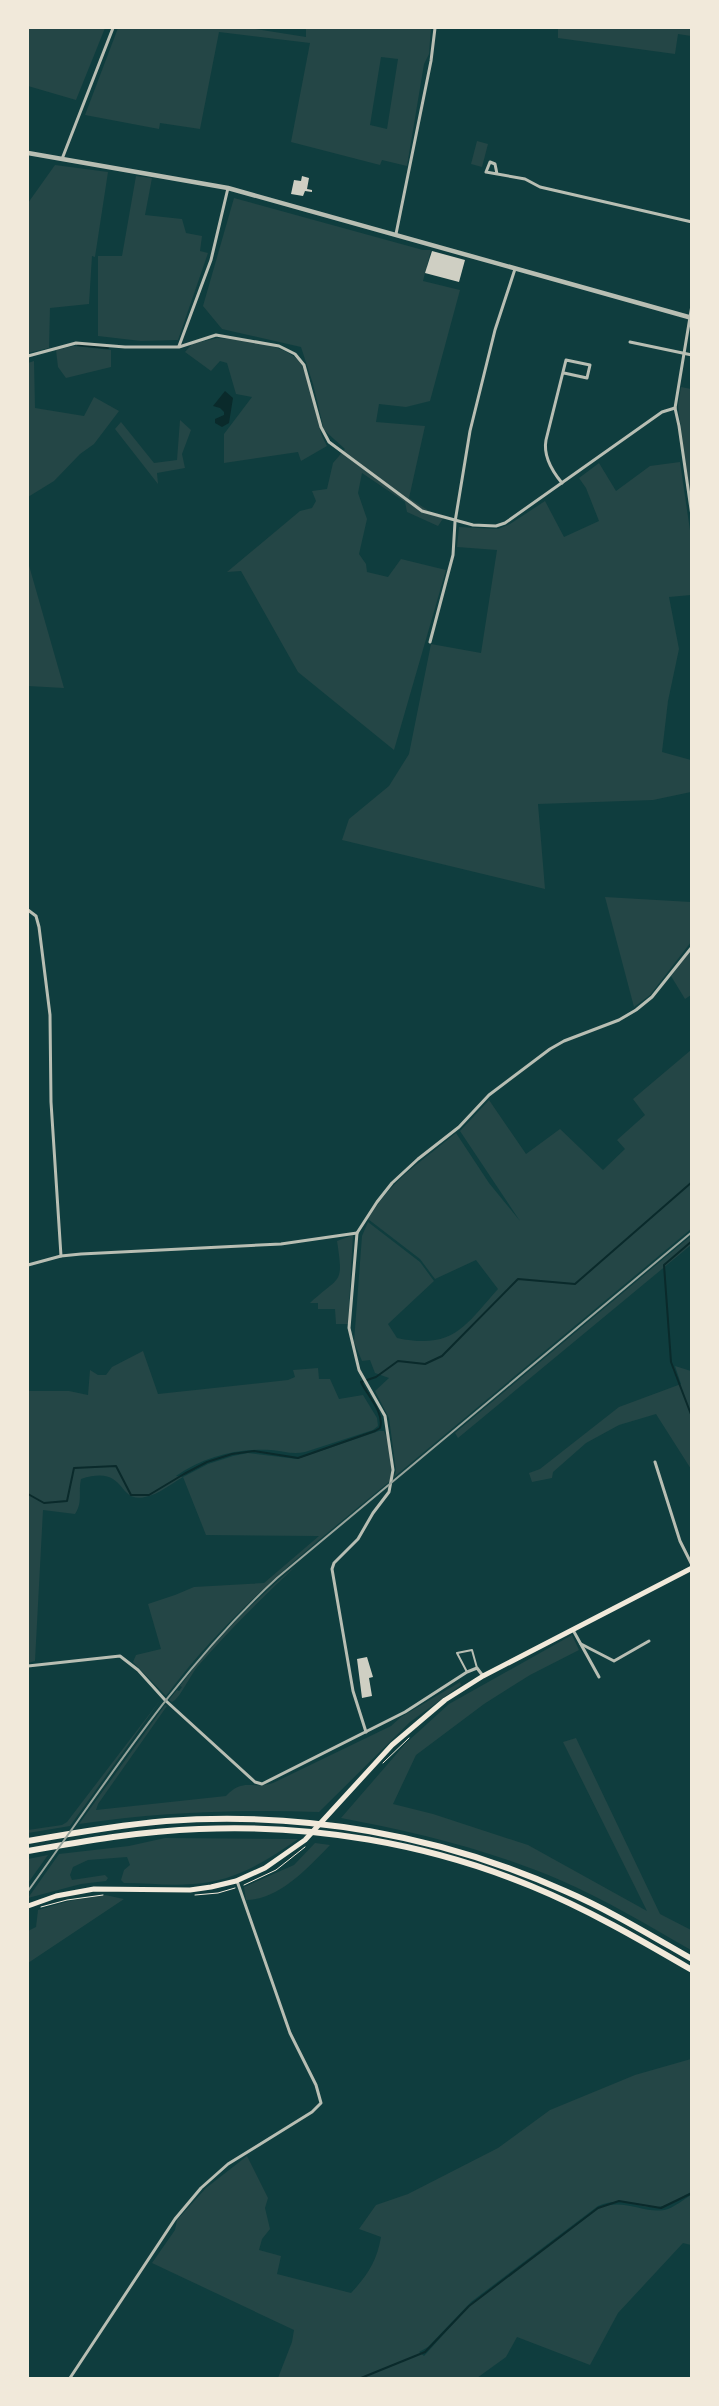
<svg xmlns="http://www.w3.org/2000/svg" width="719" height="2406" viewBox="0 0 719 2406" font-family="Poppins,sans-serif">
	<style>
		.green { fill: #244646; fill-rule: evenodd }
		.water { fill: #0a2a2b }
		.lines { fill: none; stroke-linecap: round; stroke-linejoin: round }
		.stream { stroke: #0a2a2b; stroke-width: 2 }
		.building { fill: #cfcfc3 }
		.path { stroke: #f1e9da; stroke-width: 1 }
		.service { stroke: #b8beb3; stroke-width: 2 }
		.minor { stroke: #b8beb3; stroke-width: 3 }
		.tertiary { stroke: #b8beb3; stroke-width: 4.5 }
		.secondary { stroke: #f1e9da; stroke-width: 5 }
		.motorway { stroke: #f1e9da; stroke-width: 6 }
		.rail { stroke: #97a49c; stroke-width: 2 }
	</style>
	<rect width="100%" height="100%" fill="#0f3d3e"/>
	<g class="green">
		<polygon points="28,28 105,28 76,100 28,86"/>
		<path d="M 118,28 L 250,28 L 306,37 L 306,28 L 431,28 L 429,54 L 424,64 L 407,166 L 382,160 L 380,165 L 291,142 L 310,43 L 219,32 L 200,129 L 160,123 L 159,129 L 85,115 ZM 381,57 L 398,59 L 387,129 L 370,125 Z"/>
		<polygon points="558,28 691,28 691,36 678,34 675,54 558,38"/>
		<polygon points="477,141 488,144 482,167 471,164"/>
		<polygon points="55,165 108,172 95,257 92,256 89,304 50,308 49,348 28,353 28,203"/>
		<polygon points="136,176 152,178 145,215 182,219 186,233 202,236 200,251 208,253 178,340 141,341 98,336 98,256 122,256"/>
		<polygon points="234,198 423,250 431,250 423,281 460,290 430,401 406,407 379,404 376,422 425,426 409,498 429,511 444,517 438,526 407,512 405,502 362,473 358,493 367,519 359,554 366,564 367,572 388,577 401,559 446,570 394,750 298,672 241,571 227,572 300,511 312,508 316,501 312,491 327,489 333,463 345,449 324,430 313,384 301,347 222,329 203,306"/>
		<path d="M 217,338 C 239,340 291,343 302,366 C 310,382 316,417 322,436 L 327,446 L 301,461 L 298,452 L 224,463 L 224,434 L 252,397 L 236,394 L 227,363 L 220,361 L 211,371 L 185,352 L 192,344 Z"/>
		<polygon points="74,346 111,350 111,367 66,378 58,367 56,350"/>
		<polygon points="34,361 35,408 84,416 94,397 119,411 94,444 80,454 54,481 28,497 28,363"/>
		<polygon points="681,387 691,389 691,503 678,406"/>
		<polygon points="180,420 191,430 182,454 185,468 157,473 158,484 115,429 121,422 154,463 177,460"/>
		<polygon points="680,462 691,537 691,595 669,597 679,649 668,701 662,752 691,760 691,792 653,800 538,804 545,889 342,840 349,819 389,786 409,754 431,644 481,653 497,550 457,547 459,527 498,529 510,524 545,501 564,537 599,521 586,488 579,478 599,463 616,491 650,466"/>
		<polygon points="28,562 64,688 28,686"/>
		<polygon points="605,897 691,902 691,942 650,995 634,1007"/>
		<polygon points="691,950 691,995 685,999 671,976"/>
		<path d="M 691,1050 L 691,1229 L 394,1477 L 396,1471 L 389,1418 L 375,1391 L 389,1378 L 375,1373 L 370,1360 L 362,1361 L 354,1342 L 362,1236 L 368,1222 L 420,1262 L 434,1281 L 388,1324 L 397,1338 C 453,1350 465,1326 498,1289 L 476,1260 L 435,1279 L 420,1259 L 368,1219 C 393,1178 421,1162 456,1133 L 489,1183 L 520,1221 L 460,1131 L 489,1100 L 526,1154 L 560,1129 L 603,1170 L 625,1149 L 617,1140 L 645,1115 L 633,1099 Z"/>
		<path d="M 353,1235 L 348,1324 L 336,1324 L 335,1309 L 318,1309 L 318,1303 L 310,1303 C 340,1275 344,1286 337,1241 Z"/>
		<polygon points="691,1236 691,1245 458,1438 455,1433 486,1407"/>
		<path d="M 143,1351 L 158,1394 L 288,1380 L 295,1377 L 293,1370 L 318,1368 L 319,1379 L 330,1379 L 339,1399 L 363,1395 L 377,1418 L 378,1426 L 373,1430 L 305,1452 C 293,1455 283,1451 271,1450 C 238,1448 203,1457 176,1476 L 183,1477 L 208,1464 L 233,1456 L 248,1453 L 297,1459 L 379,1431 L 384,1431 C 391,1446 392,1465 390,1481 C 309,1548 229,1611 166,1696 L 133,1662 L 136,1655 L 161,1649 L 148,1604 L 175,1595 L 194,1587 L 264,1583 L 319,1536 L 206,1535 L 183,1477 C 172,1483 158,1495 145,1497 C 116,1504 128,1464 81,1479 C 78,1492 83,1502 75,1514 L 43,1510 L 35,1661 L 28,1663 L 28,1391 L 69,1391 L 88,1395 L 90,1370 L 98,1375 L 106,1375 L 112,1367 Z"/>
		<polygon points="675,1366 691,1371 691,1469 656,1414 619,1425 586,1443 553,1472 552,1478 532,1482 529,1473 540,1469 619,1407 681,1384"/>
		<path d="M 298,1564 C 263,1597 229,1630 198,1666 C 191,1674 179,1700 172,1702 L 169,1700 L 177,1690 L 179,1691 L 182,1687 L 180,1686 C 214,1641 254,1600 298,1564 Z"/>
		<path d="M 572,1635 L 579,1650 L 530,1675 L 484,1704 L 416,1755 L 393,1804 L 433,1814 L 528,1845 L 647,1911 L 563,1742 L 576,1738 L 660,1914 L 691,1930 L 691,1950 C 649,1926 606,1900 560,1880 C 490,1850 416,1832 341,1818 L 406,1743 L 449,1704 Z"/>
		<path d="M 460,1682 L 461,1685 L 410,1722 L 319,1812 C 238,1809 159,1812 79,1824 L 165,1705 L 167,1706 L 98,1804 L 96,1810 L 226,1796 C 244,1777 251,1790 273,1783 L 391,1726 L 401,1717 Z"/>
		<polygon points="161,1699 70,1826 28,1833 28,1830 62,1825 67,1822"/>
		<path d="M 165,1838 L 298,1839 C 267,1861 233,1882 193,1884 C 170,1886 147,1883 124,1883 L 121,1880 L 124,1870 L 130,1865 L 127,1857 L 88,1860 L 73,1867 L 70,1875 L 72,1880 L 105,1875 L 108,1878 L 106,1881 L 81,1884 L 28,1898 L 59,1854 L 129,1846 Z"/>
		<path d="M 315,1843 L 330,1845 C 309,1867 279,1900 246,1900 L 244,1887 L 294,1865 Z"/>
		<polygon points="48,1855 28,1883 28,1859"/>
		<polygon points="105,1895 124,1899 28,1963 28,1931 36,1927 38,1910 69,1901"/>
		<path d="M 691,2059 L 691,2192 C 683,2196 673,2203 663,2206 C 640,2212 626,2194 598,2206 L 471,2302 L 428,2347 L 419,2352 L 424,2356 L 469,2306 L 599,2208 C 625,2197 647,2216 668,2209 C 676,2206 684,2199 691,2195 L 691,2245 L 683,2243 L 618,2313 L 590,2365 L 517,2337 L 506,2357 L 477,2378 L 278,2378 L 292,2342 L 294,2330 L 152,2263 L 175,2230 L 177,2220 L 206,2188 L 247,2156 L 268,2198 L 265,2208 L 270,2229 L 262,2239 L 259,2250 L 281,2256 L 277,2274 L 351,2293 C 367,2276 377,2261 381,2237 L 359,2229 L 376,2205 L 408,2194 L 498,2148 L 550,2110 L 635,2075 Z"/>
	</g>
	<polygon class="water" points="225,391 233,398 229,423 222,427 215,423 215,419 224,415 224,412 220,408 213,406"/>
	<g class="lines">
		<g class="stream">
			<polyline points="78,345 108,348"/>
			<polyline points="692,1241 664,1265 671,1362 692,1417"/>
			<path d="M 28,1494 L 44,1503 L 67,1501 L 74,1468 L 116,1466 L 131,1495 L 149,1495 L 184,1474 L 207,1462 L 232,1454 L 254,1451 L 298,1458 L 375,1431 L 380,1428 C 385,1413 367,1395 361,1382 L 376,1377 L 398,1361 L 425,1364 L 442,1356 L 518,1279 L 575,1284 L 692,1182"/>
			<polyline points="361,2378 425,2352 469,2306 598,2208 619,2201 661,2208 692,2193"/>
		</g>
	</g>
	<g class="building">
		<polygon points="302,176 309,178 307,189 312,190 312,192 305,191 303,196 291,194 294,180 301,181"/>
		<polygon points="432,251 465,260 459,282 425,273"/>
		<polygon points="367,1657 373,1677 369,1678 372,1696 362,1698 357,1659"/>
	</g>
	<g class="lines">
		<g class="path">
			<polyline points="383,1763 409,1738"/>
			<polyline points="244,1885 276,1870 305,1847"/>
			<polyline points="195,1895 218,1893 235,1888"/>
			<polyline points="41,1907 67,1900 103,1895"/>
		</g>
		<polyline class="service" points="467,1672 457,1653 472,1650 477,1668"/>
		<g class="minor">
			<polyline points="62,159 113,28"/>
			<polyline points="497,174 495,164 490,162 486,172 525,179 540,187 692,222"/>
			<polyline points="396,234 431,61 435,28"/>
			<polyline points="692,305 675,408 679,426 692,516"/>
			<polyline points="630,342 692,355"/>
			<polyline points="179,346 211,260 228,188"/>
			<polyline points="28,356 76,343 125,347 179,347 216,335 279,346 295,354 304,365 321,427 329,442 422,511 473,525 496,526 505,523 662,412 675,408"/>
			<path d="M 562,483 C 552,471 543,456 546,440 L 566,360 L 590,365 L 587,378 L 564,373"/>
			<polyline points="430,642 453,555 455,522 470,431 495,330 515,269"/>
			<polyline points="28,910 36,916 39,927 50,1015 51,1102 61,1256"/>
			<polyline points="28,1265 61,1256 81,1254 281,1244 357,1233"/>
			<polyline points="655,1462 680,1541 692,1565"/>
			<polyline points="573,1630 599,1677"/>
			<polyline points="581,1644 614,1661 649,1641"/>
			<polyline points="28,1666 120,1656 138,1670 165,1700 255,1782 262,1784 405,1712 467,1672 477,1668 483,1676"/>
			<polyline points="366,1732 353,1691 332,1569 334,1563 358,1539 373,1513 389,1492 393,1470 385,1416 359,1370 349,1328 357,1233 377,1202 392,1183 418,1159 459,1127 489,1095 550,1049 564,1041 619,1020 636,1010 652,997 692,947"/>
			<polyline points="70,2378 175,2219 201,2188 228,2164 312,2112 321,2103 316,2085 290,2033 237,1881"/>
		</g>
		<polyline class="tertiary" points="28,153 228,188 692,318"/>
		<polyline class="secondary" points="28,1906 56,1896 94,1889 190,1890 211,1887 236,1881 265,1868 305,1840 392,1745 445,1700 483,1676 692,1568"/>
		<g class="motorway">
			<path d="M 28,1841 C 73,1833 120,1825 166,1821 C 303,1811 440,1835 565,1891 C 609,1910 650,1935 692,1959"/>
			<path d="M 28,1851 C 84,1841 142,1831 199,1829 C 312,1824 427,1843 531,1886 C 587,1909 639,1939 692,1970"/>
		</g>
		<path class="rail" d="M 28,1891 C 106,1783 178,1669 277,1578 L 692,1232"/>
	</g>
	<rect width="719" height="2406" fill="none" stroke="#f1e9da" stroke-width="58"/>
</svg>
